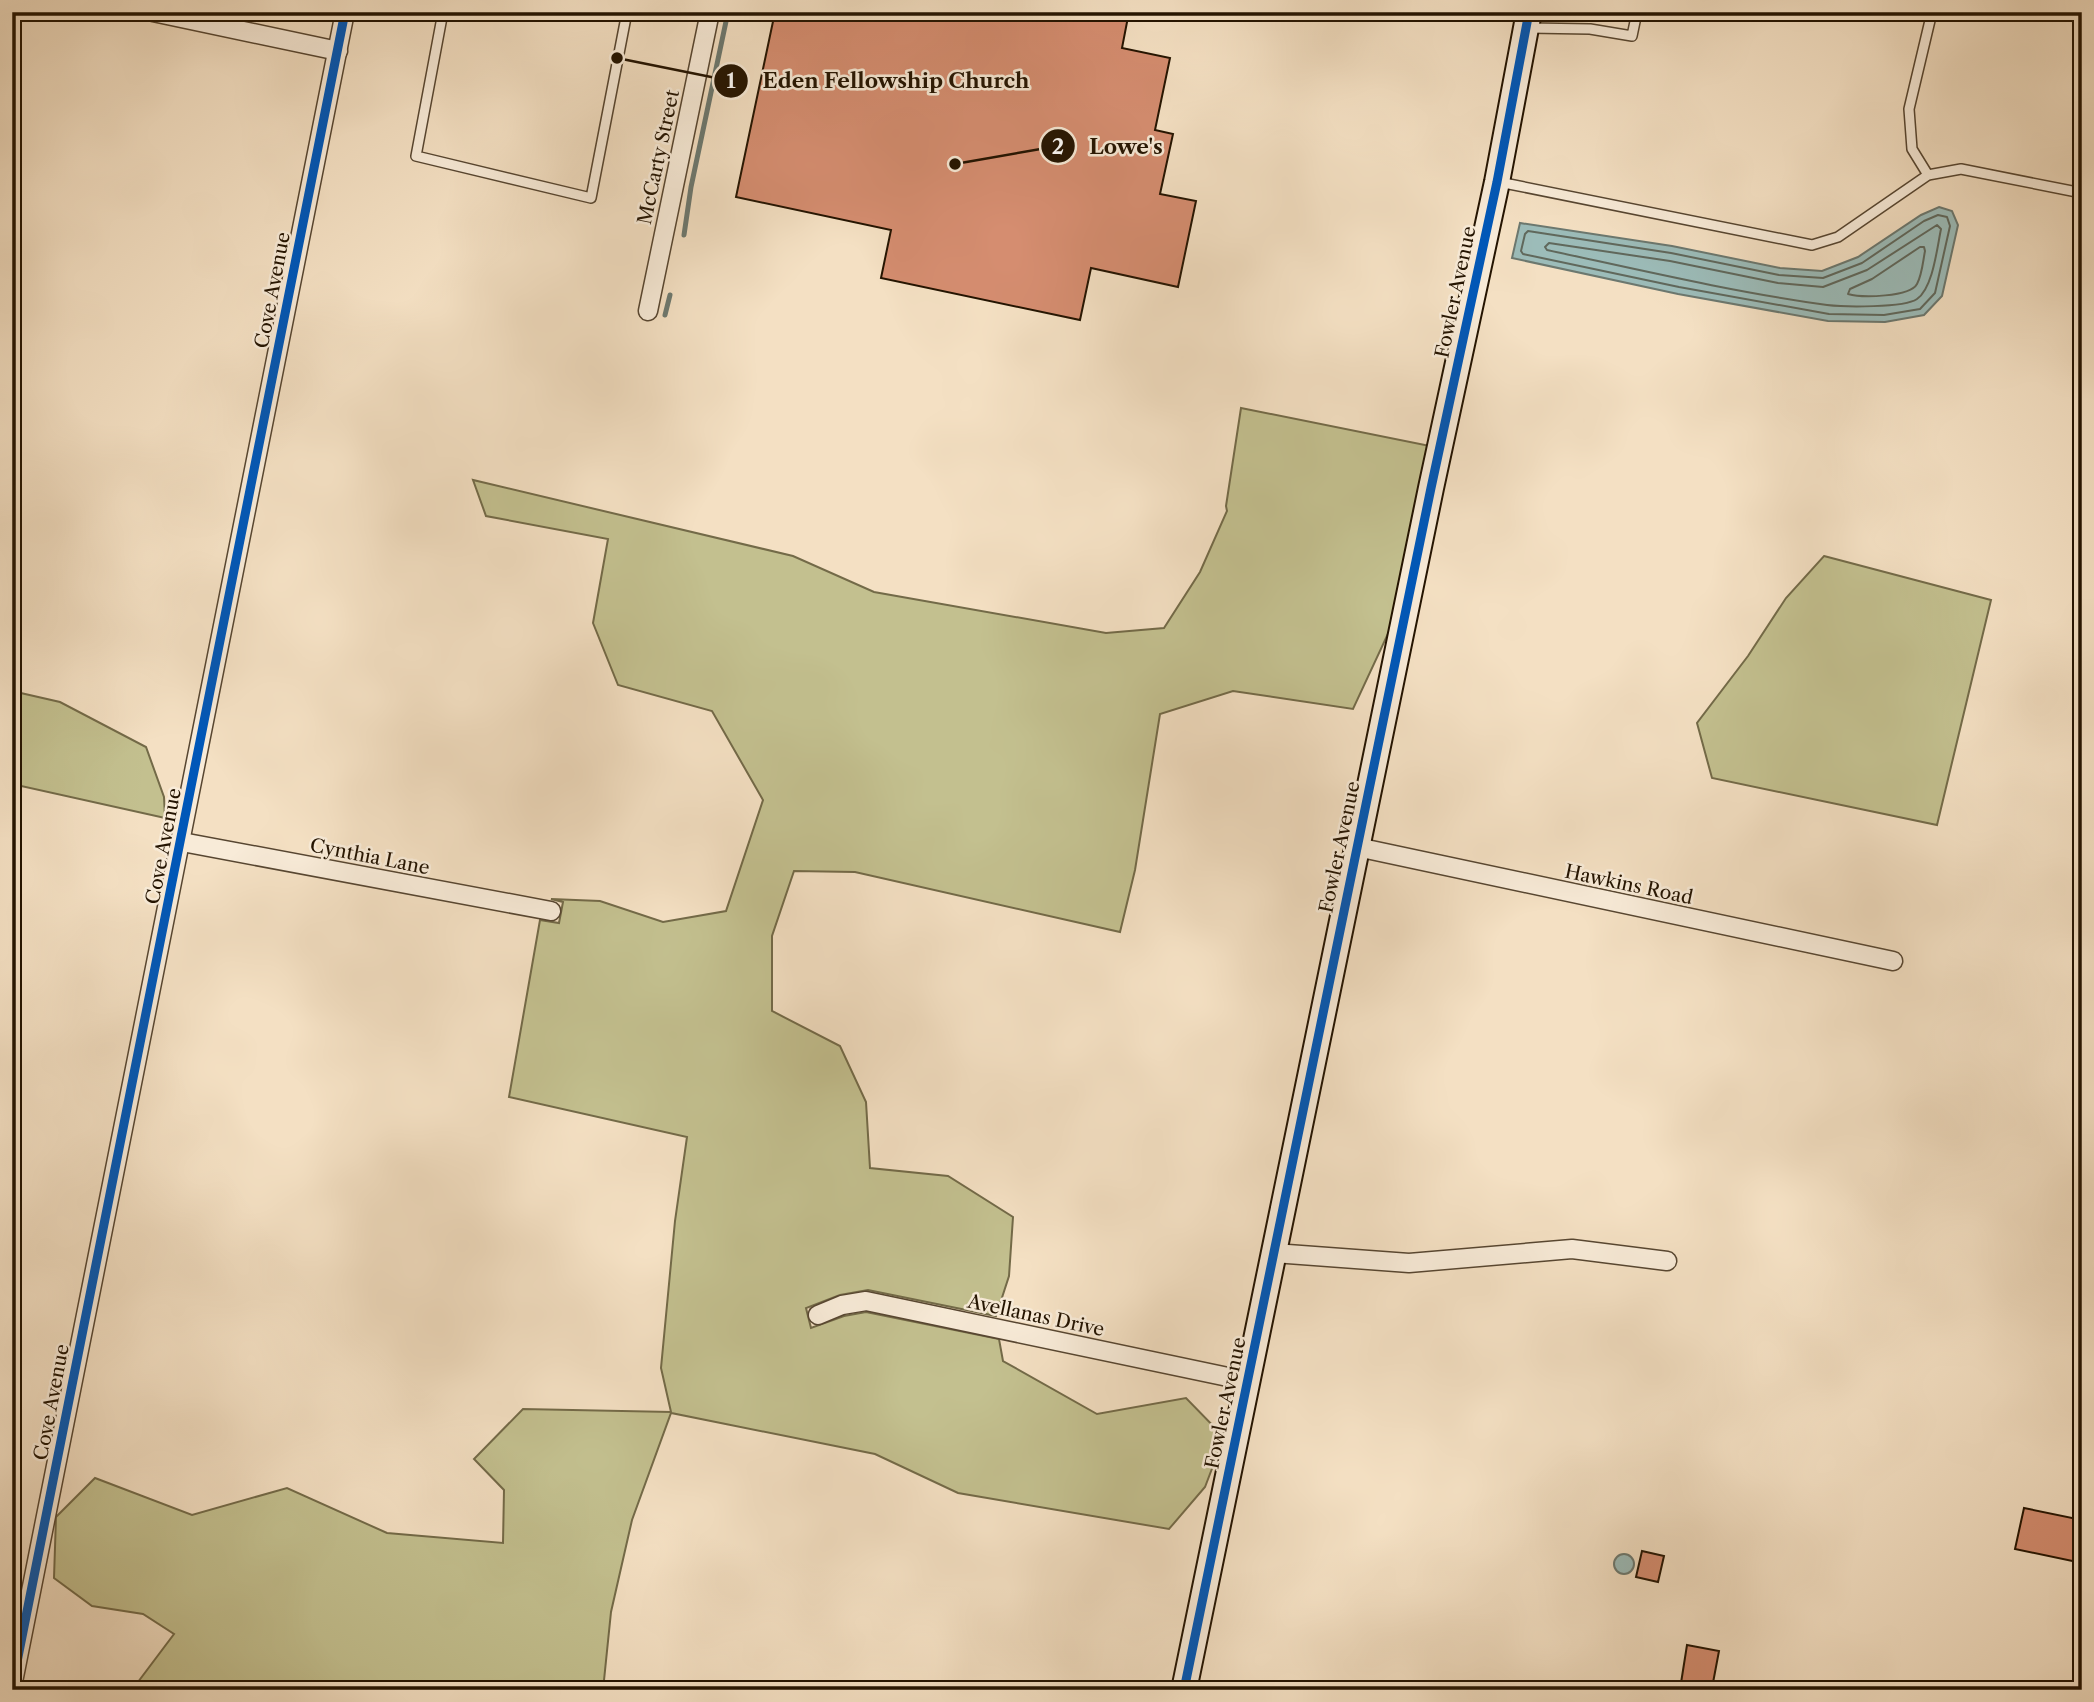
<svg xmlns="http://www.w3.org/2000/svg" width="2094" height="1702" viewBox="0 0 2094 1702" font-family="'Libre Caslon Text',serif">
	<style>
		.green { fill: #c3c08f; stroke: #736a48; stroke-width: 2 }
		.water { fill: #9cbcb9; stroke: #6c786f; stroke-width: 2 }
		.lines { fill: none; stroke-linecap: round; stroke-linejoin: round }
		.shore { stroke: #60685c; stroke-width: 2 }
		.stream { stroke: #6c786f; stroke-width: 5 }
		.building { fill: #d58d70; stroke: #231300; stroke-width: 2 }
		.lane-casing { stroke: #574631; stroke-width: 12 }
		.street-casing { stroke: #574631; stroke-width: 21 }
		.secondary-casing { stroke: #231300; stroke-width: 28 }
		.lane { stroke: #f8ebd8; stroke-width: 9 }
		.street { stroke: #f8ebd8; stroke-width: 18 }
		.secondary { stroke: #f8ebd8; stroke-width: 24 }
		.cycleway-casing { stroke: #f8ebd8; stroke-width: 13 }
		.cycleway { stroke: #0057b8; stroke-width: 9 }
		.labels { text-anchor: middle; stroke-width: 5; stroke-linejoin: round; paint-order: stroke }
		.street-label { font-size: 19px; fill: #231300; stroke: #f8ebd8 }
		.leader { fill: none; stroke: #231300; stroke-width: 2.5 }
		.callout-dot { fill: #231300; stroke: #f8ebd8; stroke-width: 2.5 }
		.mark-label { font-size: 21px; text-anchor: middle; font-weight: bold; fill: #fff }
		.callout-label { font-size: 21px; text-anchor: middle; font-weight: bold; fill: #231300; stroke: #f8ebd8; stroke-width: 5; stroke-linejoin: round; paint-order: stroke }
	</style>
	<rect width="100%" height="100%" fill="#f4e0c3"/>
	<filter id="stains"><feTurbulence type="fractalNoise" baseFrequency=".00286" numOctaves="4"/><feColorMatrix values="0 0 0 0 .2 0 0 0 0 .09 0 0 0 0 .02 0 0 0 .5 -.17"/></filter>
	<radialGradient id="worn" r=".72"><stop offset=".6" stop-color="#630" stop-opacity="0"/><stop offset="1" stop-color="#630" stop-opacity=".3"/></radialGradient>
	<g class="green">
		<polygon points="1241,408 1430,446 1393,623 1353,709 1233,691 1160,714 1135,870 1120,932 855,872 794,871 772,936 772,1011 840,1046 866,1102 870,1168 948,1176 1013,1217 1009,1276 996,1316 868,1290 840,1295 806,1308 811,1328 844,1316 866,1312 999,1339 1003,1361 1097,1414 1186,1398 1224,1437 1205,1487 1169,1529 958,1493 875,1454 671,1413 632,1520 611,1612 603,1690 132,1690 174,1634 143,1614 92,1606 54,1578 56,1517 95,1478 192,1515 287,1488 387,1533 503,1543 504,1490 474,1459 523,1409 671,1412 661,1368 675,1221 687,1137 509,1097 540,920 559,923 563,902 551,899 600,901 663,922 726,911 763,800 712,711 618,685 593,623 608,539 486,516 473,480 793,556 874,592 1106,633 1164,628 1200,572 1227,511 1226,506"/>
		<polygon points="1824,556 1991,600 1937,825 1712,778 1697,723 1748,656 1786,598"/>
		<polygon points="12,691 60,702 146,747 164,797 165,818 12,784"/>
	</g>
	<g class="water">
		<polygon points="1939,207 1952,211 1958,225 1942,296 1924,315 1885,322 1828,321 1678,294 1512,258 1520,223 1672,246 1780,268 1822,271 1858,257 1921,215"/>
		<circle cx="1624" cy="1564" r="10"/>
	</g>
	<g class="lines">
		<g class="shore">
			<polygon points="1938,215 1947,217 1950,226 1935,293 1920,309 1884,315 1829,314 1679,287 1523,254 1521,251 1525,234 1528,231 1671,253 1779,275 1823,278 1862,263 1924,221"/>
			<path d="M 1937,225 L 1941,229 C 1937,248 1933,288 1917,299 C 1904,308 1844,307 1827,305 C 1733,292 1640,270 1547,250 L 1545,247 L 1549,243 L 1670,261 L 1778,283 L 1823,287 L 1867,270 Z"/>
			<path d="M 1920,247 L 1924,247 L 1925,251 C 1923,261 1922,275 1917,284 C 1910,297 1862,298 1848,294 L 1850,289 L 1872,279 Z"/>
		</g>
		<g class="stream">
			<polyline points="684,235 691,187 728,12"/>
			<polyline points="665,315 670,295"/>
		</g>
	</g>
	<g class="building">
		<polygon points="775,12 1105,12 1128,17 1122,48 1170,58 1155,130 1173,134 1160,194 1196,201 1178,287 1091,268 1080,320 881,278 891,230 736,197"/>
		<polygon points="2024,1508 2082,1520 2082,1563 2015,1549"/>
		<polygon points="1642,1551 1664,1556 1658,1582 1636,1577"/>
		<polygon points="1687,1645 1719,1651 1712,1688 1681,1683"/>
	</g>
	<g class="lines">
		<defs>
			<g id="lane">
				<polyline points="443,12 416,156 591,198 627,12"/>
				<polyline points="1529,28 1590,29 1632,36 1637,12"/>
				<polyline points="1928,175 1912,149 1909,109 1932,12"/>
				<polyline points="1499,182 1812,245 1838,237 1928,175 1961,169 2082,193"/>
			</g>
			<g id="street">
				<polyline points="153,12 338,51"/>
				<polyline points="648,311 710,12"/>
				<polyline points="182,842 551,911"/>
				<polyline points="1357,847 1893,961"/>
				<polyline points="1274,1253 1409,1263 1572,1249 1667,1261"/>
				<polyline points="818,1315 842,1305 866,1301 1247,1381"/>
				<polyline points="12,1687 345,12"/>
			</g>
			<polyline id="secondary" points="1184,1690 1431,488 1497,182 1529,12"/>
		</defs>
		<use href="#lane" class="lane-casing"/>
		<use href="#street" class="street-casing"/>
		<use href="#secondary" class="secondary-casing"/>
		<use href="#lane" class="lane"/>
		<use href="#street" class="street"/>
		<use href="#secondary" class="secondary"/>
		<defs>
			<g id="cycleway">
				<polyline points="12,1687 345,12"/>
				<polyline points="1184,1690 1431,488 1497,182 1529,12"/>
			</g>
		</defs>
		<use href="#cycleway" class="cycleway-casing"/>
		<use href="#cycleway" class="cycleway"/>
	</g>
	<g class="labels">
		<g class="street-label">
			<text transform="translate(658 157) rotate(-78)" y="7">McCarty Street</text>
			<text transform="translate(272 290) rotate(-79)" y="7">Cove Avenue</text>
			<text transform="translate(1455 292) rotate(-78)" y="7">Fowler Avenue</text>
			<text transform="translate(163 846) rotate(-79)" y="7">Cove Avenue</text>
			<text transform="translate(1339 847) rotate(-78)" y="7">Fowler Avenue</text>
			<text transform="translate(370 856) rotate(11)" y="7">Cynthia Lane</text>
			<text transform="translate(1629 884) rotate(12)" y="7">Hawkins Road</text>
			<text transform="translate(1036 1315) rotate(12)" y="7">Avellanas Drive</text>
			<text transform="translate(51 1402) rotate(-79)" y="7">Cove Avenue</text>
			<text transform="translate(1225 1403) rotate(-78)" y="7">Fowler Avenue</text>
		</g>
	</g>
	<path class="leader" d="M617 58L731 81M955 164L1058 146"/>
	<g class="callout-dot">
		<circle cx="617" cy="58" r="7"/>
		<circle cx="955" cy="164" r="7"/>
		<circle cx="731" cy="81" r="18"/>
		<circle cx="1058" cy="146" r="18"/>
	</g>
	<g class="mark-label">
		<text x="731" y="88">1</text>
		<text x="1058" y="154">2</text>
	</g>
	<g class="callout-label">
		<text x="896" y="88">Eden Fellowship Church</text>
		<text x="1126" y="154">Lowe's</text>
	</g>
	<rect width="2094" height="1702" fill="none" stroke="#f4e0c3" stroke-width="42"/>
	<rect x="14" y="14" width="2066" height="1674" fill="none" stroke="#231300" stroke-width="3.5"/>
	<rect x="21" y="21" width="2052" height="1660" fill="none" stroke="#231300" stroke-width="2"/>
	<rect width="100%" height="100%" filter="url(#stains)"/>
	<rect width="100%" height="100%" fill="url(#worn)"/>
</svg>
